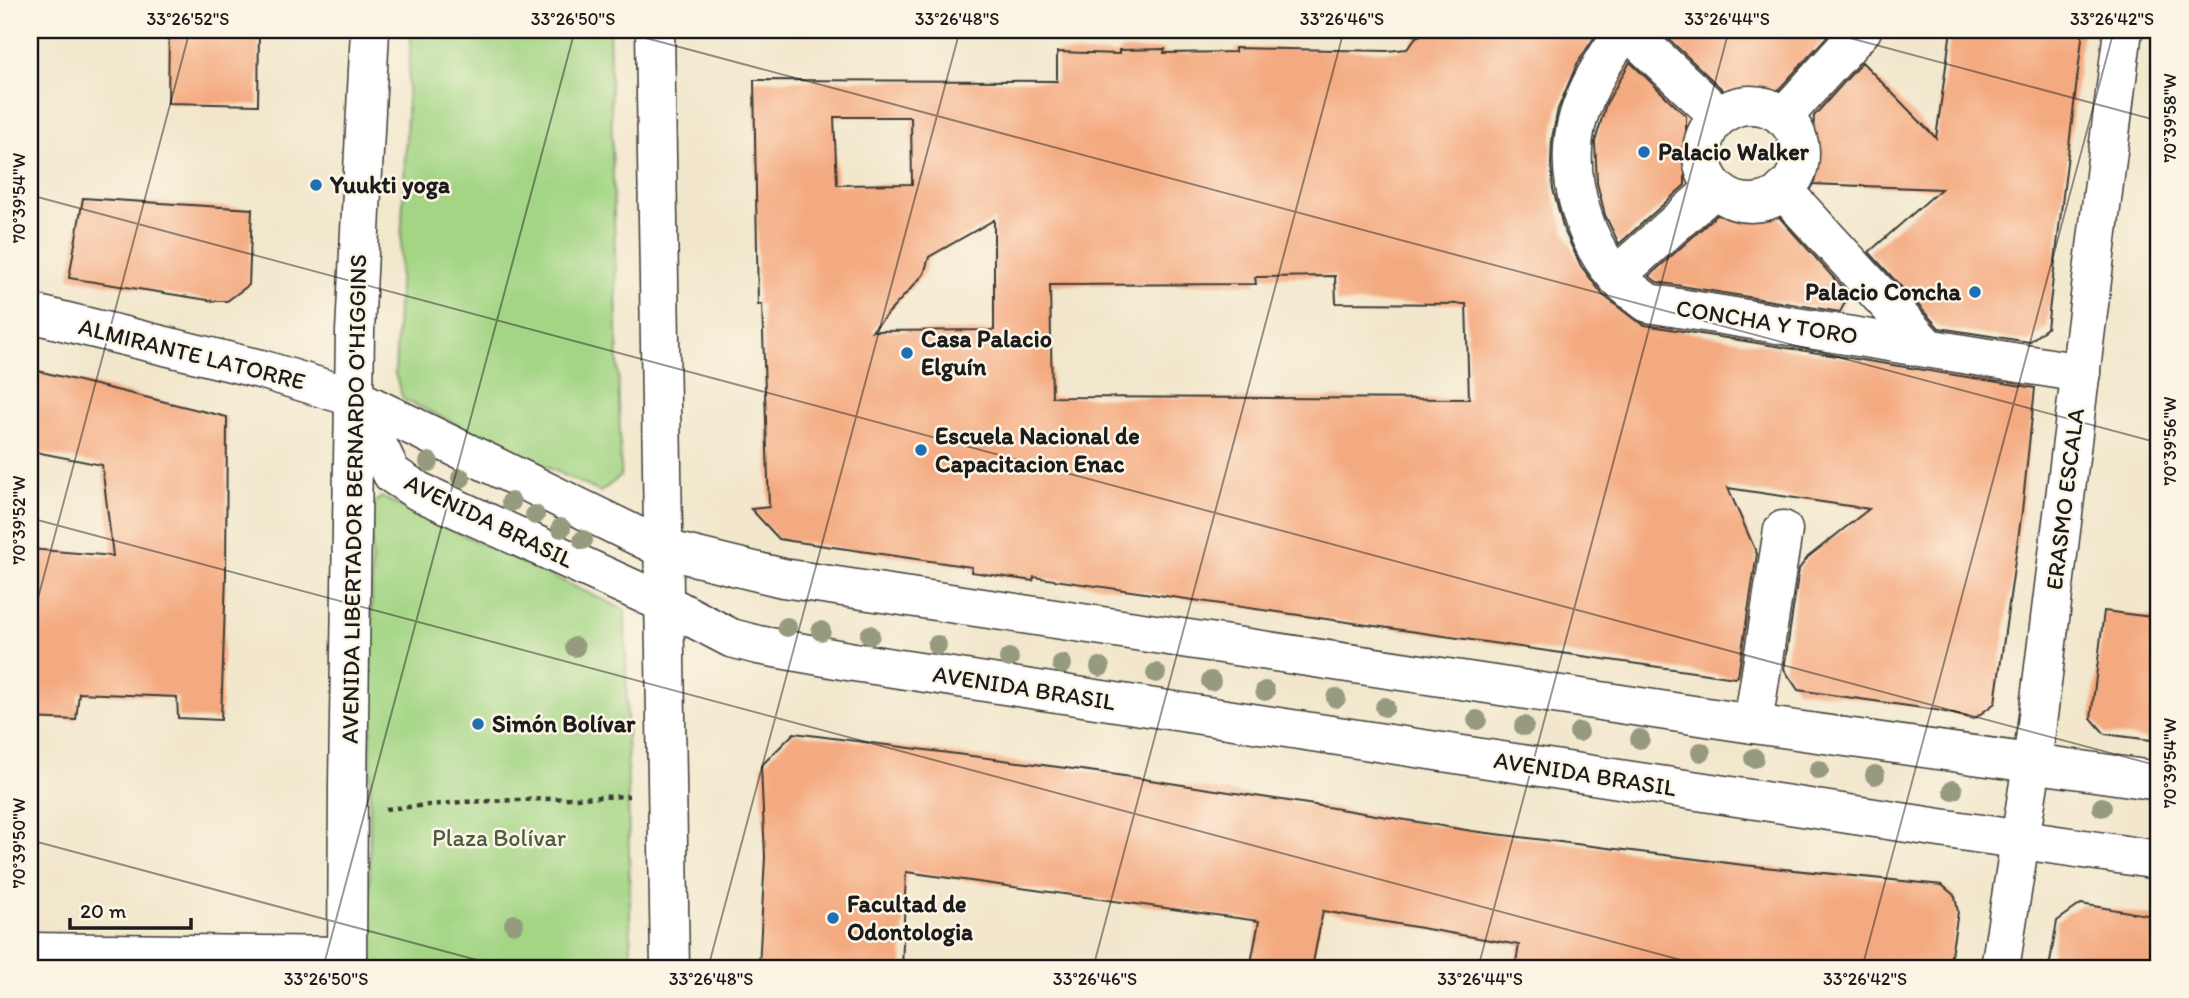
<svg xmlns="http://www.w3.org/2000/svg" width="2189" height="998" viewBox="0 0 2189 998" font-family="Itim,sans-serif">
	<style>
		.green { fill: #a3d584; stroke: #607850; stroke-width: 2 }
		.building { fill: #f4aa80; fill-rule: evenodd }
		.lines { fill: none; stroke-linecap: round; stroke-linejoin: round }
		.street-casing { stroke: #3c3a36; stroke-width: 41 }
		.secondary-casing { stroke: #3c3a36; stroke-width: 41 }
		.primary-casing { stroke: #3c3a36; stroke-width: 41 }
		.path { stroke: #3c3a36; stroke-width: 4.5; stroke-dasharray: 5 5; stroke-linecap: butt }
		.street { stroke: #fff; stroke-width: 38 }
		.secondary { stroke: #fff; stroke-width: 38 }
		.primary { stroke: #fff; stroke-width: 38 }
		.tree { fill: #969b7f }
		.ticks { fill: none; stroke: #1c1c1c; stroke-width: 2; stroke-opacity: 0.45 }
		.poi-dot { fill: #1f6fb2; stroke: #fcf5e5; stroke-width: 2.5 }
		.labels { text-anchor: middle; stroke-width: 5; stroke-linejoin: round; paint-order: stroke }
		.poi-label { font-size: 24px; font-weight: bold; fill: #1c1c1c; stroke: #fcf5e5; text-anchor: start }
		.street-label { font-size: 24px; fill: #1c1c1c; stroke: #fcf5e5 }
		.park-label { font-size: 24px; fill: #4b5d40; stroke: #fcf5e5 }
		.neatline { fill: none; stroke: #1c1c1c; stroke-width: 2.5 }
		.ticks-label { font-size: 18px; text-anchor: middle; fill: #1c1c1c }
	</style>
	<rect width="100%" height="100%" fill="#fcf5e5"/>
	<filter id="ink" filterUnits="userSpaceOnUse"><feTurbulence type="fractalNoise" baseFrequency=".0143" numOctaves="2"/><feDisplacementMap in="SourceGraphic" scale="14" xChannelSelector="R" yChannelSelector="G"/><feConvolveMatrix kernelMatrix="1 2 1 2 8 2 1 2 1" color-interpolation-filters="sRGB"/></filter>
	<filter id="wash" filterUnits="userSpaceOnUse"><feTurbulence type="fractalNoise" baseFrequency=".00686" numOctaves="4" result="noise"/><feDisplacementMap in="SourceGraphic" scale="28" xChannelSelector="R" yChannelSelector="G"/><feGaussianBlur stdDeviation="1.57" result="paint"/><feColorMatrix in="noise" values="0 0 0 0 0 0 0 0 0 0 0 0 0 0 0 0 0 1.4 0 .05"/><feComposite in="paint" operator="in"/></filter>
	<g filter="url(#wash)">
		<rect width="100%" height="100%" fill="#f2e7cc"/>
		<g class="green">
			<polygon points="411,30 609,30 621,476 600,492 403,399 395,374"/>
			<polygon points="381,497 625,610 631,968 369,968 372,505"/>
		</g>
		<g id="blocks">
			<g class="building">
				<polygon points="169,30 259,30 258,105 168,103"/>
				<path d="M 1430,30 L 1599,30 L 1577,64 L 1558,109 L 1552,138 L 1551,164 L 1553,189 L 1564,230 L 1581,266 L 1603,295 L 1635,320 L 1645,325 L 2035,388 L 2022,511 L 1995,703 L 1974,719 L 1936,710 L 1798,690 L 1784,669 L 1799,569 L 1808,557 L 1869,509 L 1728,488 L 1757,554 L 1738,676 L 1735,678 L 1034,577 L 1033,581 L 971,572 L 972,567 L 791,541 L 779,539 L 751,509 L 769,507 L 762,304 L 758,305 L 754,80 L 1057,81 L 1057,52 L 1119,54 L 1119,50 L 1165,49 L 1164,53 L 1235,52 L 1235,48 L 1387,51 L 1407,49 L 1416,37 ZM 834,117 L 911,117 L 912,184 L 837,185 ZM 994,220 L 994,330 L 872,331 L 924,274 L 929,257 ZM 1335,276 L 1336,303 L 1466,304 L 1469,399 L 1052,397 L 1050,285 L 1256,284 L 1255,277 Z"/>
				<polygon points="1659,30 1831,30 1832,31 1770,99 1725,92"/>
				<polygon points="1951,30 2083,30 2047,328 2029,342 1939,328 1869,252 1941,189 1811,184 1814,116 1862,62 1936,138"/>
				<polygon points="1630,62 1686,116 1686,138 1693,144 1692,160 1685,166 1685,185 1619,244 1605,215 1597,183 1595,142 1606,104"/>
				<polygon points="83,198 252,209 249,285 227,301 214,301 69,278"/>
				<polygon points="1717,215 1779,217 1849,295 1840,312 1657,282 1649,276"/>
				<polygon points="30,369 227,417 226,575 221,720 178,718 177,697 79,693 76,720 30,718 30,549 113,556 102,465 30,451"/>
				<polygon points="2104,611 2159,618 2159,741 2105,734 2091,718"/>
				<polygon points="794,733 1104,773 1321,806 1472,831 1744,865 1942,885 1955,896 1958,912 1949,968 1515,968 1519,945 1323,911 1312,968 1250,968 1259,921 906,872 902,968 759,968 765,857 761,766"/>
				<polygon points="2081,904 2159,917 2159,968 2049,968 2057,921"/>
			</g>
		</g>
	</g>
	<g filter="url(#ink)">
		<use href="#blocks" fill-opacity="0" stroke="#3c3a36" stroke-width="2"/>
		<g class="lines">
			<defs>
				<g id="street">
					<path d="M 1625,30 C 1582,91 1558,139 1582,214 C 1589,237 1599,257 1615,275 C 1624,286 1637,294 1648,303 L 2081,373"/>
					<polyline points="1627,30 1719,116"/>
					<circle cx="1751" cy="154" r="49"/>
					<polyline points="1783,117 1862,30"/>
					<polyline points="1783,190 1928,348"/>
					<polyline points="1616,276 1715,188"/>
					<polyline points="1753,724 1783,530"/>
					<polyline points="30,952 347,956"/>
					<polyline points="2000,968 2032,764 2123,30"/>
				</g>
				<g id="secondary">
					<polyline points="30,313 264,370 355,398 664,549 783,578 1753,724 2159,781"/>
					<polyline points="355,398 392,474 418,491 666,604 731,638 758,645 854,662 1940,828 2159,860"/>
				</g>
				<g id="primary">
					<polyline points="655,30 670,968"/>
					<polyline points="347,968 348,783 355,332 370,30"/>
				</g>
			</defs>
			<use href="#street" class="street-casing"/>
			<use href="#secondary" class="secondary-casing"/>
			<use href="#primary" class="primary-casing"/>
			<polyline class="path" points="386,809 462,802 629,796"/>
			<use href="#street" class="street"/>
			<use href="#secondary" class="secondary"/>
			<use href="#primary" class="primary"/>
		</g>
		<g class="tree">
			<circle cx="429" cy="462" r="10"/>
			<circle cx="461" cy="478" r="10"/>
			<circle cx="511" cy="502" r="10"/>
			<circle cx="535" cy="515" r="10"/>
			<circle cx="561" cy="528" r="10"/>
			<circle cx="583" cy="540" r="10"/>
			<circle cx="787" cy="627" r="10"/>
			<circle cx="821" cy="631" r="10"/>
			<circle cx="870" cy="635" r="10"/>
			<circle cx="937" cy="645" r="10"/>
			<circle cx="575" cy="647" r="10"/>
			<circle cx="1009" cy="658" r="10"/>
			<circle cx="1062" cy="664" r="10"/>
			<circle cx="1100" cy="667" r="10"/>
			<circle cx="1156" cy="673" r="10"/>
			<circle cx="1211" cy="681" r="10"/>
			<circle cx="1265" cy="691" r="10"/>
			<circle cx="1336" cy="698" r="10"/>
			<circle cx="1385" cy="707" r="10"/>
			<circle cx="1477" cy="720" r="10"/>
			<circle cx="1524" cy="726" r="10"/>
			<circle cx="1579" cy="732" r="10"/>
			<circle cx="1640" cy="739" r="10"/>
			<circle cx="1701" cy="752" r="10"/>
			<circle cx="1754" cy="758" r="10"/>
			<circle cx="1819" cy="770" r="10"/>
			<circle cx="1875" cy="775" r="10"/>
			<circle cx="1953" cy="790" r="10"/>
			<circle cx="2102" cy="807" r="10"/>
			<circle cx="514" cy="924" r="10"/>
		</g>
	</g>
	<path class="ticks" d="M 616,30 L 2159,443M 1820,30 L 2159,121M 30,195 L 2159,766M 30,518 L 1711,968M 30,628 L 190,30M 30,840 L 507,968M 323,968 L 575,30M 708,968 L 960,30M 1093,968 L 1344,30M 1478,968 L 1729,30M 1862,968 L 2114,30"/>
	<g class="poi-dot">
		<circle cx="1644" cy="152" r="7"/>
		<circle cx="316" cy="185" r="7"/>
		<circle cx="1975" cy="292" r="7"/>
		<circle cx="907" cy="353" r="7"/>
		<circle cx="921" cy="450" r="7"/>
		<circle cx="478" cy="724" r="7"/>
		<circle cx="833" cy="918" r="7"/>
	</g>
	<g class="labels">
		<g class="poi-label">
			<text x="1658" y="160">Palacio Walker</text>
			<text x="330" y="193">Yuukti yoga</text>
			<text x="1961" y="300" text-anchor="end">Palacio Concha</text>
			<text x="921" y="347">Casa Palacio<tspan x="921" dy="28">Elguín</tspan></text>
			<text x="935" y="444">Escuela Nacional de<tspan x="935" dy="28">Capacitacion Enac</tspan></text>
			<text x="492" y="732">Simón Bolívar</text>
			<text x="847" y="912">Facultad de<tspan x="847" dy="28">Odontologia</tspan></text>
		</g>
		<g class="street-label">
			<text transform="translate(1767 322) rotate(9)" y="8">CONCHA Y TORO</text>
			<text transform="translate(192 354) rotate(14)" y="8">ALMIRANTE LATORRE</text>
			<text transform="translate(354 499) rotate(-89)" y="8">AVENIDA LIBERTADOR BERNARDO O'HIGGINS</text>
			<text transform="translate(2065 499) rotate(-83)" y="8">ERASMO ESCALA</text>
			<text transform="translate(489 521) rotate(26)" y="8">AVENIDA BRASIL</text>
			<text transform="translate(1024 688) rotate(9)" y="8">AVENIDA BRASIL</text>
			<text transform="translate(1585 774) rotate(9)" y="8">AVENIDA BRASIL</text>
		</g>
		<g class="park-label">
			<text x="499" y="846">Plaza Bolívar</text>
		</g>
	</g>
	<rect width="2189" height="998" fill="none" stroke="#fcf5e5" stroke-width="77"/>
	<path d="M70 918v10h121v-10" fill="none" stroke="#1c1c1c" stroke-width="3.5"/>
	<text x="80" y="918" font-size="21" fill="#1c1c1c" stroke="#fcf5e5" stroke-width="5" paint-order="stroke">20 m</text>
	<rect x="38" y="38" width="2112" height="922" class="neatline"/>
	<g class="ticks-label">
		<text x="188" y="25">33°26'52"S</text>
		<text x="573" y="25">33°26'50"S</text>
		<text x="957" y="25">33°26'48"S</text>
		<text x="1342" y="25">33°26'46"S</text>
		<text x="1727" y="25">33°26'44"S</text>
		<text x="2112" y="25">33°26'42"S</text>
		<text transform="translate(2170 118) rotate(-90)" y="6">70°39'58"W</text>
		<text transform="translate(19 198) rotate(-90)" y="6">70°39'54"W</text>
		<text transform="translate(2170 441) rotate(-90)" y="6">70°39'56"W</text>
		<text transform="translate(19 520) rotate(-90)" y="6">70°39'52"W</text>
		<text transform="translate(2170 763) rotate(-90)" y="6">70°39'54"W</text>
		<text transform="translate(19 843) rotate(-90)" y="6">70°39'50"W</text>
		<text x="326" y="985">33°26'50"S</text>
		<text x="711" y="985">33°26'48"S</text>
		<text x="1095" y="985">33°26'46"S</text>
		<text x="1480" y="985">33°26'44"S</text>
		<text x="1865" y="985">33°26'42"S</text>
	</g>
</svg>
